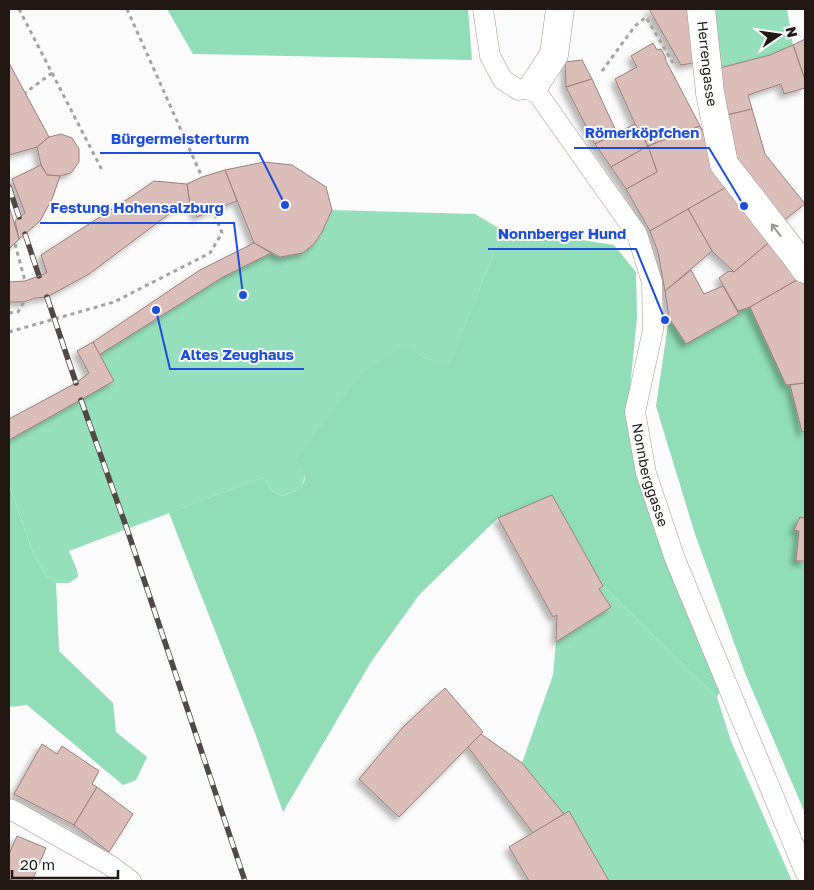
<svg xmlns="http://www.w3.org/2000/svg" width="814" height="890" viewBox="0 0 814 890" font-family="'Golos Text',sans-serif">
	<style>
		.green { fill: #96dfbc }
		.forest { fill: #90ddb8 }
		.building { fill: #dbbdba; stroke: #9b7f7d; filter: url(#shadow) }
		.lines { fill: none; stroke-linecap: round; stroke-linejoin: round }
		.lane-casing { stroke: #af948b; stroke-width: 21 }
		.street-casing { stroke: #af948b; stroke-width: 29 }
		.path { stroke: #a6a2a1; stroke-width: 3; stroke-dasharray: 4 4; stroke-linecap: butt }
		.lane { stroke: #fff; stroke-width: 20 }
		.street { stroke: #fff; stroke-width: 28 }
		.rail-casing { stroke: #514947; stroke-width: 5.5 }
		.rail { stroke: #fbfbfb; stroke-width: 4; stroke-dasharray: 11; stroke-linecap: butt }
		.oneway { stroke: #9b9795 }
		.labels { text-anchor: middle; stroke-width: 4; stroke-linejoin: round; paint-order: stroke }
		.street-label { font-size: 14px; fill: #211714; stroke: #fbfbfb }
		.leader { fill: none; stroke: #1d4ed8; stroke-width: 2 }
		.callout-dot { fill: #1d4ed8; stroke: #fbfbfb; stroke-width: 2 }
		.callout-label { font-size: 15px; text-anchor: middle; font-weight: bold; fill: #1d4ed8; stroke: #fbfbfb; stroke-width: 4; stroke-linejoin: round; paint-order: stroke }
	</style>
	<defs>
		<filter id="shadow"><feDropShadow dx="-4.5" dy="4.5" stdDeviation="2.5" flood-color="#0004"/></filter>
	</defs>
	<rect width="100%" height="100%" fill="#fbfbfb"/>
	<g class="green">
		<polygon points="710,9 787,9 793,45 770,55 716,69"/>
		<path d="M 332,210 L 475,214 L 497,227 L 498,243 L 449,367 L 425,358 L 404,348 L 368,366 L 304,474 C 305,490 296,490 283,496 L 273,492 L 262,478 L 69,551 L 77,570 L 78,577 L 69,583 L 56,583 L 47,576 L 35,559 L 9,485 L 9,440 L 114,381 L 99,355 L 223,277 L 271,253 C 281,258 284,257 295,254 C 317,249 324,229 332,210 Z"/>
		<polygon points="603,586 717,697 731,741 792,881 609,881 569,812 564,814 522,763 553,675 556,642 611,607 599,589"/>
	</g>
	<g class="forest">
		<polygon points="167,9 468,9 472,60 193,54"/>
		<path d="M 497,227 L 614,245 L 636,272 L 637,318 L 628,407 L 722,686 L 717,697 L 603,586 L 552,495 L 498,518 L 419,595 L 371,662 L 283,812 L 255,733 L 169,513 L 262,478 L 273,492 L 283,496 C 292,492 308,488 304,474 C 303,469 298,464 295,460 L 368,366 L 404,347 L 425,358 L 449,366 L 498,243 Z"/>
		<polygon points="750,307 786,385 790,385 802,432 805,431 805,518 800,518 794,530 799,531 796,561 805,562 805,813 745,673 695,534 656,406 669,318 686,343 739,314 738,311"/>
		<polygon points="9,485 35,559 47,576 56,583 59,651 113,703 116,732 147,757 136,780 123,785 27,705 9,707"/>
	</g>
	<g class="building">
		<polygon points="649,9 692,9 699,62 681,65"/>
		<polygon points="805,39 805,80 793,45"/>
		<polygon points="653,43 657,50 661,49 666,58 665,59 700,126 648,146 635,124 615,79 637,67 631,56"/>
		<polygon points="793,45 805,80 805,88 784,94 781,84 748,95 752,109 723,116 716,69 770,55"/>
		<polygon points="582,60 592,79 566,87 565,62"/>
		<polygon points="9,63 49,137 37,147 9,155"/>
		<polygon points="592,79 617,133 595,144 566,87"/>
		<polygon points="752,109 765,154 805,204 783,221 734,159 723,116"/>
		<polygon points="635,124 648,146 611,167 595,144"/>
		<polygon points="700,126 730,185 650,231 626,189 657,172 648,146"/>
		<polygon points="61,134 72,138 79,149 79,162 71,173 60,176 47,175 41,165 37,147 49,137"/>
		<polygon points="648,146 657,172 626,189 611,167"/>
		<polygon points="264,162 292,165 326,187 332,210 322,232 314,244 303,253 280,257 254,243 225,170"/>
		<polygon points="41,165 47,175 60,176 52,199 40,221 19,239 15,221 25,213 12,179"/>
		<polygon points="225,170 237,201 213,210 197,217 190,205 187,184 202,177"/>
		<polygon points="154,181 187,184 190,205 177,208 89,274 47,297 35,298 24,302 9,302 9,282 25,281 47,273 41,255 134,195"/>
		<polygon points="730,185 772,240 734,272 712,251 688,209"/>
		<polygon points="9,206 19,239 9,249"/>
		<polygon points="688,209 712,251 665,291 658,252 650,231"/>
		<polygon points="772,240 802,277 750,307 738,311 719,278 729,271 734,272"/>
		<polygon points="254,243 271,253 223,277 99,355 93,342 200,270"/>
		<polygon points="691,270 704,294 723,286 739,314 686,344 669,318 665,291"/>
		<polygon points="802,277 805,284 805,383 786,385 750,307"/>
		<polygon points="93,342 114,381 9,440 9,419 76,383 89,373 77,351"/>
		<polygon points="805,383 805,431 802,432 790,385"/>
		<polygon points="552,495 603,586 599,589 611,607 556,642 557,615 553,617 498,518"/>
		<polygon points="800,517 805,518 805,561 796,561 799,531 794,530"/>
		<polygon points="445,688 483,732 399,817 359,779 404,726"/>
		<polygon points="481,734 522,763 564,814 533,833 468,747"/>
		<polygon points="42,744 57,754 62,746 99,771 92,784 97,787 74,825 14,794"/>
		<polygon points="97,787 133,814 109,852 74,825"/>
		<polygon points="569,811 609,881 529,881 509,847"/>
		<polygon points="17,836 46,848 32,881 15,881 9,879 9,854"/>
	</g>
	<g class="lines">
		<defs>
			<g id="lane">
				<path id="s1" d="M 483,9 L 490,56 L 503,80 L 519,90 L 533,87 L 637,234 L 652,282 L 653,330 L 635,412 L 646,473 L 675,559 L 805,872"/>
				<polyline points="9,809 12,810 111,866 131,881"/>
			</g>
			<g id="street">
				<path id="s2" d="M 701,9 L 710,93 L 724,164 L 798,259 L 805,269"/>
				<polyline points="533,87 554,55 560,9"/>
			</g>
		</defs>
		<use href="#lane" class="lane-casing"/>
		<use href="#street" class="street-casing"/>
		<g class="path">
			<polyline points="19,9 52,73 25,93"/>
			<polyline points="127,9 202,177"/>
			<polyline points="602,71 635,26 646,17 673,63"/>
			<polyline points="52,73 102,170"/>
			<polyline points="15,244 25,281"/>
			<polyline points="9,313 18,312 24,302"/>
			<polyline points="9,332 114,302 210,253 222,233 213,210"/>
		</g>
		<use href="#lane" class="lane"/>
		<use href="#street" class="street"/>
		<defs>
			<g id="rail">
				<polyline points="9,187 19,217"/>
				<polyline points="25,234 39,276"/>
				<polyline points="47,297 76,383"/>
				<polyline points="81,400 127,529 245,881"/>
			</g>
		</defs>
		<use href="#rail" class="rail-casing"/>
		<use href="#rail" class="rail"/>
	</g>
	<defs><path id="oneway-shaft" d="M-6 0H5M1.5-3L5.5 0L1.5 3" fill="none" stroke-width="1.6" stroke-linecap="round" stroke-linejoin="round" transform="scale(1.25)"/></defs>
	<use class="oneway" href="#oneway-shaft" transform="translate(776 230) rotate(-128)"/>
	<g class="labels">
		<g class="street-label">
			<text dy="5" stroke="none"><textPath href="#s2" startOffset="55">Herrengasse</textPath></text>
			<text dy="5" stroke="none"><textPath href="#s1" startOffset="535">Nonnberggasse</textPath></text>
		</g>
	</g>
	<path class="leader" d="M744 206L709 148H574M285 205L259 153H100M243 295L234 223H40M665 320L636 249H488M156 310L170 369H304"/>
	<g class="callout-dot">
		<circle cx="744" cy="206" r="5"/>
		<circle cx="285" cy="205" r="5"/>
		<circle cx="243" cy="295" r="5"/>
		<circle cx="665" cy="320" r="5"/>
		<circle cx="156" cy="310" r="5"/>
	</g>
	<g class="callout-label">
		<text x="642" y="138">Römerköpfchen</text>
		<text x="180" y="144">Bürgermeisterturm</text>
		<text x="137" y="213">Festung Hohensalzburg</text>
		<text x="562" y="239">Nonnberger Hund</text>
		<text x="237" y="360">Altes Zeughaus</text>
	</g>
	<rect width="814" height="890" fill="none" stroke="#211714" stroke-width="20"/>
	<g transform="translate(779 35) rotate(77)" stroke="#fbfbfb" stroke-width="4" paint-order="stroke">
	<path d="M0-4L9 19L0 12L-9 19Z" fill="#211714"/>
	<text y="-8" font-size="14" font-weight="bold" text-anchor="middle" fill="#211714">N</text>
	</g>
	<path d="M12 870v8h106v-8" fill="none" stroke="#211714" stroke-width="2.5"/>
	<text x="20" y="870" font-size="15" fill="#211714" stroke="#fbfbfb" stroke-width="4" paint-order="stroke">20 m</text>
</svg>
